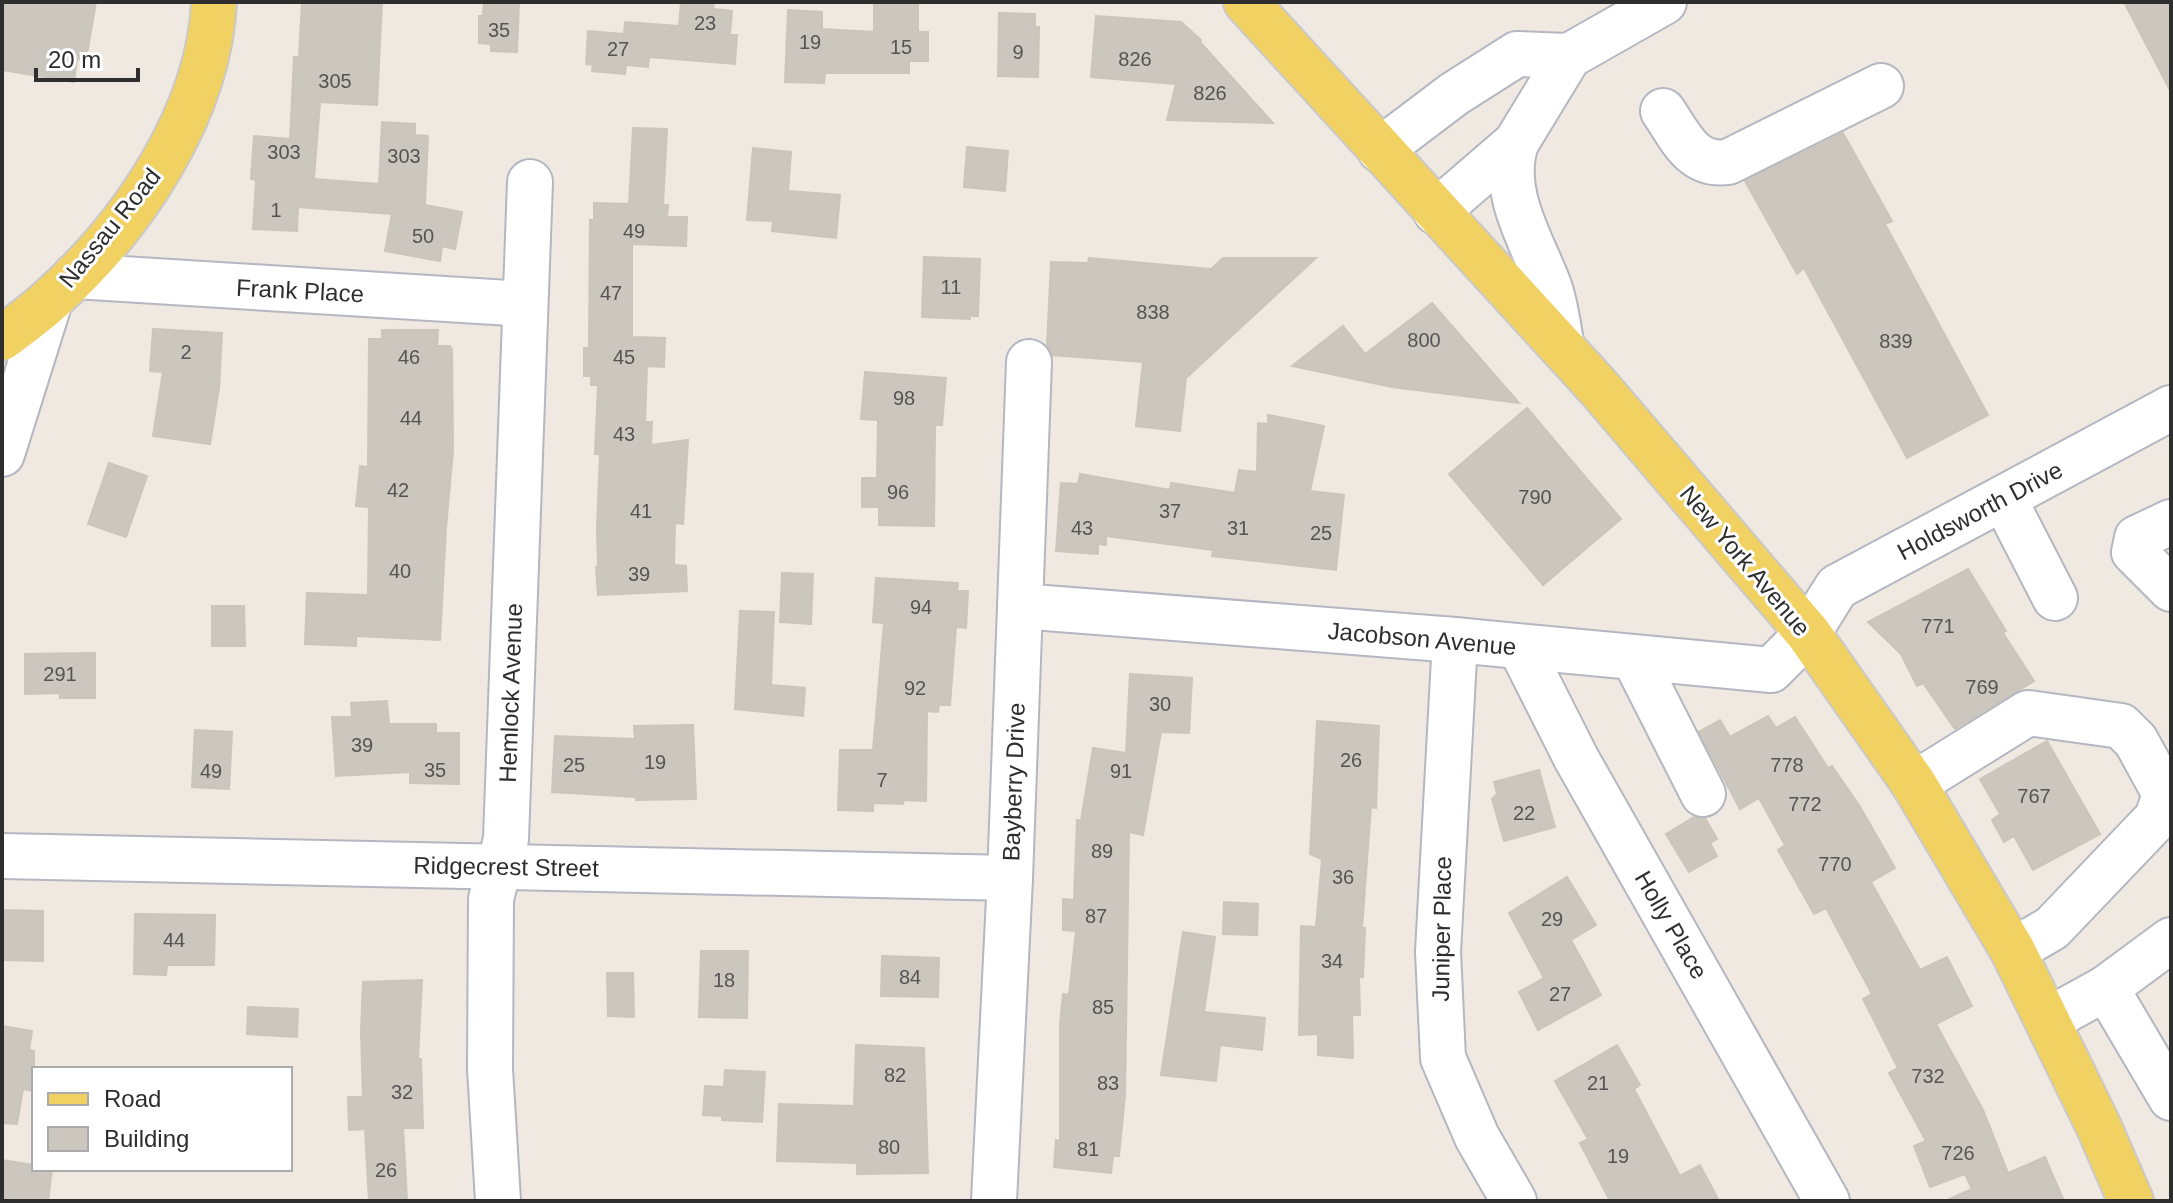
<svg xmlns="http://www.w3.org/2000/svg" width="2173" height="1203" viewBox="0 0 2173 1203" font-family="Arial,sans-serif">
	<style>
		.building { fill: #cbc7bf; stroke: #cbc5ba; stroke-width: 2 }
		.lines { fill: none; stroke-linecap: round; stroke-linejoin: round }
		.minor-casing { stroke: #b4b7c1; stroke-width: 48 }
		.major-casing { stroke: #c9c9c9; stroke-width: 48 }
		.minor { stroke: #fff; stroke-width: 44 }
		.major { stroke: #f2d163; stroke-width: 44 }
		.labels { text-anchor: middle; stroke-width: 6; stroke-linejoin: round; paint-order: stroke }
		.number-label { font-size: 20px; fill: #555452 }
		.street-label { font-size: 24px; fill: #2e2e2e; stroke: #fff }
	</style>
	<rect width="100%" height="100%" fill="#efe9e1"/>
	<g class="building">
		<polygon points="2,2 96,2 86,60 77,59 74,82 2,70"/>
		<polygon points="302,2 382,2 377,105 320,102 314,179 379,184 382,122 415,124 415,135 428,136 425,205 462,212 455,249 442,246 440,261 385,251 392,214 298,207 297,231 253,229 256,180 251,179 254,136 290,139 294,57 299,57"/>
		<polygon points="484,2 519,2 517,52 491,51 491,44 479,43 479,16 483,16"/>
		<polygon points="681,2 714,2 713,9 732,11 730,35 737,35 735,64 649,57 648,67 626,65 625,74 592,71 593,65 586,64 588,31 624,34 625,22 679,26"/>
		<polygon points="874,2 918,2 918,32 928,32 928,61 909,61 909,73 825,73 824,83 785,82 788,10 822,12 822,29 874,32"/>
		<polygon points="2124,2 2171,2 2171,92"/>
		<polygon points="999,13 1035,14 1035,27 1039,27 1038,77 998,76"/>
		<polygon points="1096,16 1181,22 1201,40 1200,42 1273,123 1167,120 1176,84 1091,77"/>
		<polygon points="633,128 667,129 663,205 668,205 667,217 687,217 686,246 632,244 632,337 665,338 664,367 647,366 645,422 652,422 651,445 688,440 683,524 675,523 674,565 686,566 687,591 598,595 596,567 598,567 597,529 600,454 595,454 598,385 591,385 591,376 584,376 584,348 589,348 590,220 594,220 594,203 629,204"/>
		<polygon points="1843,133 1892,221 1885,224 1988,415 1907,458 1804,268 1797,274 1745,181"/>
		<polygon points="967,147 1008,151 1005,191 964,187"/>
		<polygon points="753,148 791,152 788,191 840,195 836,238 772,231 773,221 747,220"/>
		<polygon points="924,257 980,259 978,316 970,316 970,319 922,317"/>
		<polygon points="1089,258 1211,269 1223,258 1316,258 1186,378 1180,431 1136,426 1143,362 1052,355 1047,346 1051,262 1088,263"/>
		<polygon points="1432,303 1519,403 1392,387 1292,366 1343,326 1365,354"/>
		<polygon points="153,329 222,333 219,388 210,444 153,436 163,372 150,371"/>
		<polygon points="382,330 438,330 437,346 450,346 452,350 453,450 446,528 440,640 356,636 356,646 305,644 307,593 368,595 369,507 356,506 360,466 368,467 369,339 382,339"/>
		<polygon points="865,372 946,378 942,425 935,425 934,526 879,525 879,507 862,507 862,478 877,478 878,420 861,419"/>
		<polygon points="1527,408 1621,519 1543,585 1449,474"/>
		<polygon points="1268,415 1324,426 1310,491 1344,495 1336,570 1212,556 1213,550 1106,536 1106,545 1098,544 1098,554 1056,551 1061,483 1078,484 1080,474 1170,490 1171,483 1235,493 1239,470 1257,472 1258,423 1268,424"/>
		<polygon points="109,463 147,476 126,537 88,524"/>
		<polygon points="1968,569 2006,631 2003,633 2034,681 1955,729 1923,683 1917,686 1901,654 1868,622"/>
		<polygon points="782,573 813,574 811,624 780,622"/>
		<polygon points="876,578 958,583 957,591 968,591 966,628 956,627 950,705 939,705 938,712 927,711 926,801 904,800 903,804 873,803 873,811 838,810 840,750 873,750 884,623 873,622"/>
		<polygon points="212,606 244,606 245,646 212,646"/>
		<polygon points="740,611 774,612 771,685 805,688 803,716 735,709"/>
		<polygon points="95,653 95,698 60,698 60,693 25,694 25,654"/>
		<polygon points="1130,674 1192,678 1189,733 1161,732 1143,835 1129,832 1125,1095 1119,1156 1113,1156 1111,1173 1054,1167 1056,1140 1060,1141 1060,1024 1063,994 1069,995 1076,931 1063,930 1063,899 1074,900 1077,820 1081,821 1093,748 1126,753"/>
		<polygon points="387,701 389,724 436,724 436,733 459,733 459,784 410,783 410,772 336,776 332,717 352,717 351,703"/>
		<polygon points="1768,716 1776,728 1795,717 1828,768 1832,766 1859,805 1895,868 1871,882 1920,970 1947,957 1972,1006 1936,1024 1983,1110 2008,1173 2045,1157 2064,1201 1945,1201 1972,1189 1965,1174 1930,1187 1914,1146 1926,1141 1889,1073 1898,1068 1863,999 1872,994 1826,908 1814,914 1778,850 1785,845 1759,798 1740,809 1699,732 1720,720 1730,737"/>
		<polygon points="1317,721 1379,726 1376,808 1371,807 1362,928 1365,928 1363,977 1359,977 1360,1015 1352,1015 1353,1058 1318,1055 1318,1034 1299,1035 1301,926 1316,927 1322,859 1310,854"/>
		<polygon points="693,725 696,799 636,800 636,797 552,792 555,736 635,739 634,726"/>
		<polygon points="195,730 232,732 229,789 192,787"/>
		<polygon points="2047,741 2100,834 2033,870 2014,836 2004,842 1992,820 2000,814 1980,779"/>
		<polygon points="1539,770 1555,827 1504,841 1492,799 1497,794 1494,782"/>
		<polygon points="1694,817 1705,818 1717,839 1710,843 1717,856 1689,872 1666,834"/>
		<polygon points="1567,877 1596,925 1571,940 1601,995 1538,1030 1519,992 1544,978 1509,913"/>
		<polygon points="1224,902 1258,904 1257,935 1223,934"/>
		<polygon points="2,910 43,911 43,961 2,960"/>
		<polygon points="135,914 215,915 214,965 167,965 166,975 134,974"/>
		<polygon points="1183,932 1215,937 1204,1012 1265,1018 1262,1050 1220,1045 1216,1081 1161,1075"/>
		<polygon points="701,951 748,951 747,1018 699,1017"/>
		<polygon points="882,956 939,958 938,997 881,996"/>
		<polygon points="607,973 633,973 634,1017 608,1016"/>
		<polygon points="422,980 418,1059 421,1059 423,1128 403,1128 407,1201 369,1201 365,1129 349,1130 348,1097 363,1097 361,1032 363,982"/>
		<polygon points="248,1007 298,1009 297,1037 247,1034"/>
		<polygon points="2,1026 32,1031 29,1050 34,1051 34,1091 23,1089 17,1124 2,1123"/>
		<polygon points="856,1045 924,1048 928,1173 857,1174 857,1163 777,1161 779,1104 854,1106"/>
		<polygon points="1617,1045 1640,1085 1634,1089 1680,1176 1700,1165 1719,1201 1610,1201 1580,1143 1588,1139 1555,1081"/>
		<polygon points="725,1070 765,1072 762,1122 722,1120 722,1116 703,1115 705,1086 724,1087"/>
		<polygon points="2,1160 34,1165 34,1169 52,1169 48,1201 2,1201"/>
	</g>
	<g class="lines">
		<defs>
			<g id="minor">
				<path d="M 1663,111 C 1681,137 1692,167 1728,162 L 1881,86"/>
				<path d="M 1516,143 C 1500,193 1532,241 1549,286 C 1556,305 1558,327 1562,347"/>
				<polyline points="1380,150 1454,94 1517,54 1569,56"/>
				<polyline points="1436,212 1516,143 1569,56 1664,2"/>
				<polyline points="75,276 525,304"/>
				<polyline points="2,454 50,301"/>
				<polyline points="2004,499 2055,598"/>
				<polyline points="2171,522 2137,538 2134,552 2171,589"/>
				<polyline points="1020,606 1455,640 1771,670 1808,633 1837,587 2171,408"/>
				<polyline points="1455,640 1438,952 1443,1058 1477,1137 1514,1201"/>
				<polyline points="1520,647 1576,758 1827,1201"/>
				<polyline points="1634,658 1703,794"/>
				<polyline points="1914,784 2028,713 2121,726 2136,741 2165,794 2157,818 2052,928 2013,951"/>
				<polyline points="2,856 1010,878"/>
				<polyline points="2106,988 2171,1098"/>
				<polyline points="2048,1020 2106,988 2171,940"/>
				<polyline points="498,1201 490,1069 491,899 506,839 530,182"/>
				<polyline points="994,1201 1010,878 1029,362"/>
			</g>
			<g id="major">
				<polyline points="1246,2 1599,388 1808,633 1914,784 2013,951 2098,1125 2131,1201"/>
				<path d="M 2,338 C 18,326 35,314 50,300 C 132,227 209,114 214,2"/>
			</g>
		</defs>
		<use href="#minor" class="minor-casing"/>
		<use href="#major" class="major-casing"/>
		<use href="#minor" class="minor"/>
		<use href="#major" class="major"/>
	</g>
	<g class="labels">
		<g class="number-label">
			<text x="705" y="30">23</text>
			<text x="499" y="37">35</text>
			<text x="810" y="49">19</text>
			<text x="901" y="54">15</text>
			<text x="618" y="56">27</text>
			<text x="1018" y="59">9</text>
			<text x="1135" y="66">826</text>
			<text x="335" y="88">305</text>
			<text x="1210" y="100">826</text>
			<text x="284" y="159">303</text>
			<text x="404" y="163">303</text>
			<text x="276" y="217">1</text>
			<text x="634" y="238">49</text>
			<text x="423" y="243">50</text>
			<text x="951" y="294">11</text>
			<text x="611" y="300">47</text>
			<text x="1153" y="319">838</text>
			<text x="1424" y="347">800</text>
			<text x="1896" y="348">839</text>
			<text x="186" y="359">2</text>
			<text x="409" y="364">46</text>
			<text x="624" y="364">45</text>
			<text x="904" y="405">98</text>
			<text x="411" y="425">44</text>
			<text x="624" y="441">43</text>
			<text x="398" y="497">42</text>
			<text x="898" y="499">96</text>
			<text x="1535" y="504">790</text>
			<text x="641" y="518">41</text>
			<text x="1170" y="518">37</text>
			<text x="1082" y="535">43</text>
			<text x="1238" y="535">31</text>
			<text x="1321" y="540">25</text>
			<text x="400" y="578">40</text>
			<text x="639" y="581">39</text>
			<text x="921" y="614">94</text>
			<text x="1938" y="633">771</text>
			<text x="60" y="681">291</text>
			<text x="1982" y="694">769</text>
			<text x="915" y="695">92</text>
			<text x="1160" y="711">30</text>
			<text x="362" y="752">39</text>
			<text x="1351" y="767">26</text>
			<text x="655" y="769">19</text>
			<text x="574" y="772">25</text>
			<text x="1787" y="772">778</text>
			<text x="435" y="777">35</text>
			<text x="211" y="778">49</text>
			<text x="1121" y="778">91</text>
			<text x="882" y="787">7</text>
			<text x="2034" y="803">767</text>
			<text x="1805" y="811">772</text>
			<text x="1524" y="820">22</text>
			<text x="1102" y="858">89</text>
			<text x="1835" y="871">770</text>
			<text x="1343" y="884">36</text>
			<text x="1096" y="923">87</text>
			<text x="1552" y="926">29</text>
			<text x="174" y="947">44</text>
			<text x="1332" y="968">34</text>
			<text x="910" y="984">84</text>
			<text x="724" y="987">18</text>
			<text x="1560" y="1001">27</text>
			<text x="1103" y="1014">85</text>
			<text x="895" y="1082">82</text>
			<text x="1928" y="1083">732</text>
			<text x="1108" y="1090">83</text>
			<text x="1598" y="1090">21</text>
			<text x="402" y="1099">32</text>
			<text x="889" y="1154">80</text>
			<text x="1088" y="1156">81</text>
			<text x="1958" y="1160">726</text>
			<text x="1618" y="1163">19</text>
			<text x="386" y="1177">26</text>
		</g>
		<g class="street-label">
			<text transform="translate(110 228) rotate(-51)" y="8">Nassau Road</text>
			<text transform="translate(300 291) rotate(3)" y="8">Frank Place</text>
			<text transform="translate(1980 511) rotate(-28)" y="8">Holdsworth Drive</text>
			<text transform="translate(1745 561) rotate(50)" y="8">New York Avenue</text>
			<text transform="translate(1422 639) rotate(5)" y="8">Jacobson Avenue</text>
			<text transform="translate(511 693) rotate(-88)" y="8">Hemlock Avenue</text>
			<text transform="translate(1014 782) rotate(-88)" y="8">Bayberry Drive</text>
			<text transform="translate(506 867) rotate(1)" y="8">Ridgecrest Street</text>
			<text transform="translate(1671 925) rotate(60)" y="8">Holly Place</text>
			<text transform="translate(1442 929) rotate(-89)" y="8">Juniper Place</text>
		</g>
	</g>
	<rect width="2173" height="1203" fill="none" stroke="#2e2e2e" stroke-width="8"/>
	<rect x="32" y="1067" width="260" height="104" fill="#ffffff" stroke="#ababab" stroke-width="2"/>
	<rect x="48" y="1093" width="40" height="12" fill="#f2d163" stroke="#ababab" stroke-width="2"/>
	<text x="104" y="1107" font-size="24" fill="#2e2e2e">Road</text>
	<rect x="48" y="1127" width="40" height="24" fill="#cbc7bf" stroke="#ababab" stroke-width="2"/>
	<text x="104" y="1147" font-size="24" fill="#2e2e2e">Building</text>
	<path d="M36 68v12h102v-12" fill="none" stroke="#2e2e2e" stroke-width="4"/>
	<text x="48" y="68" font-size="24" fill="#2e2e2e" stroke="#ffffff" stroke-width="6" paint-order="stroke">20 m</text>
</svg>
